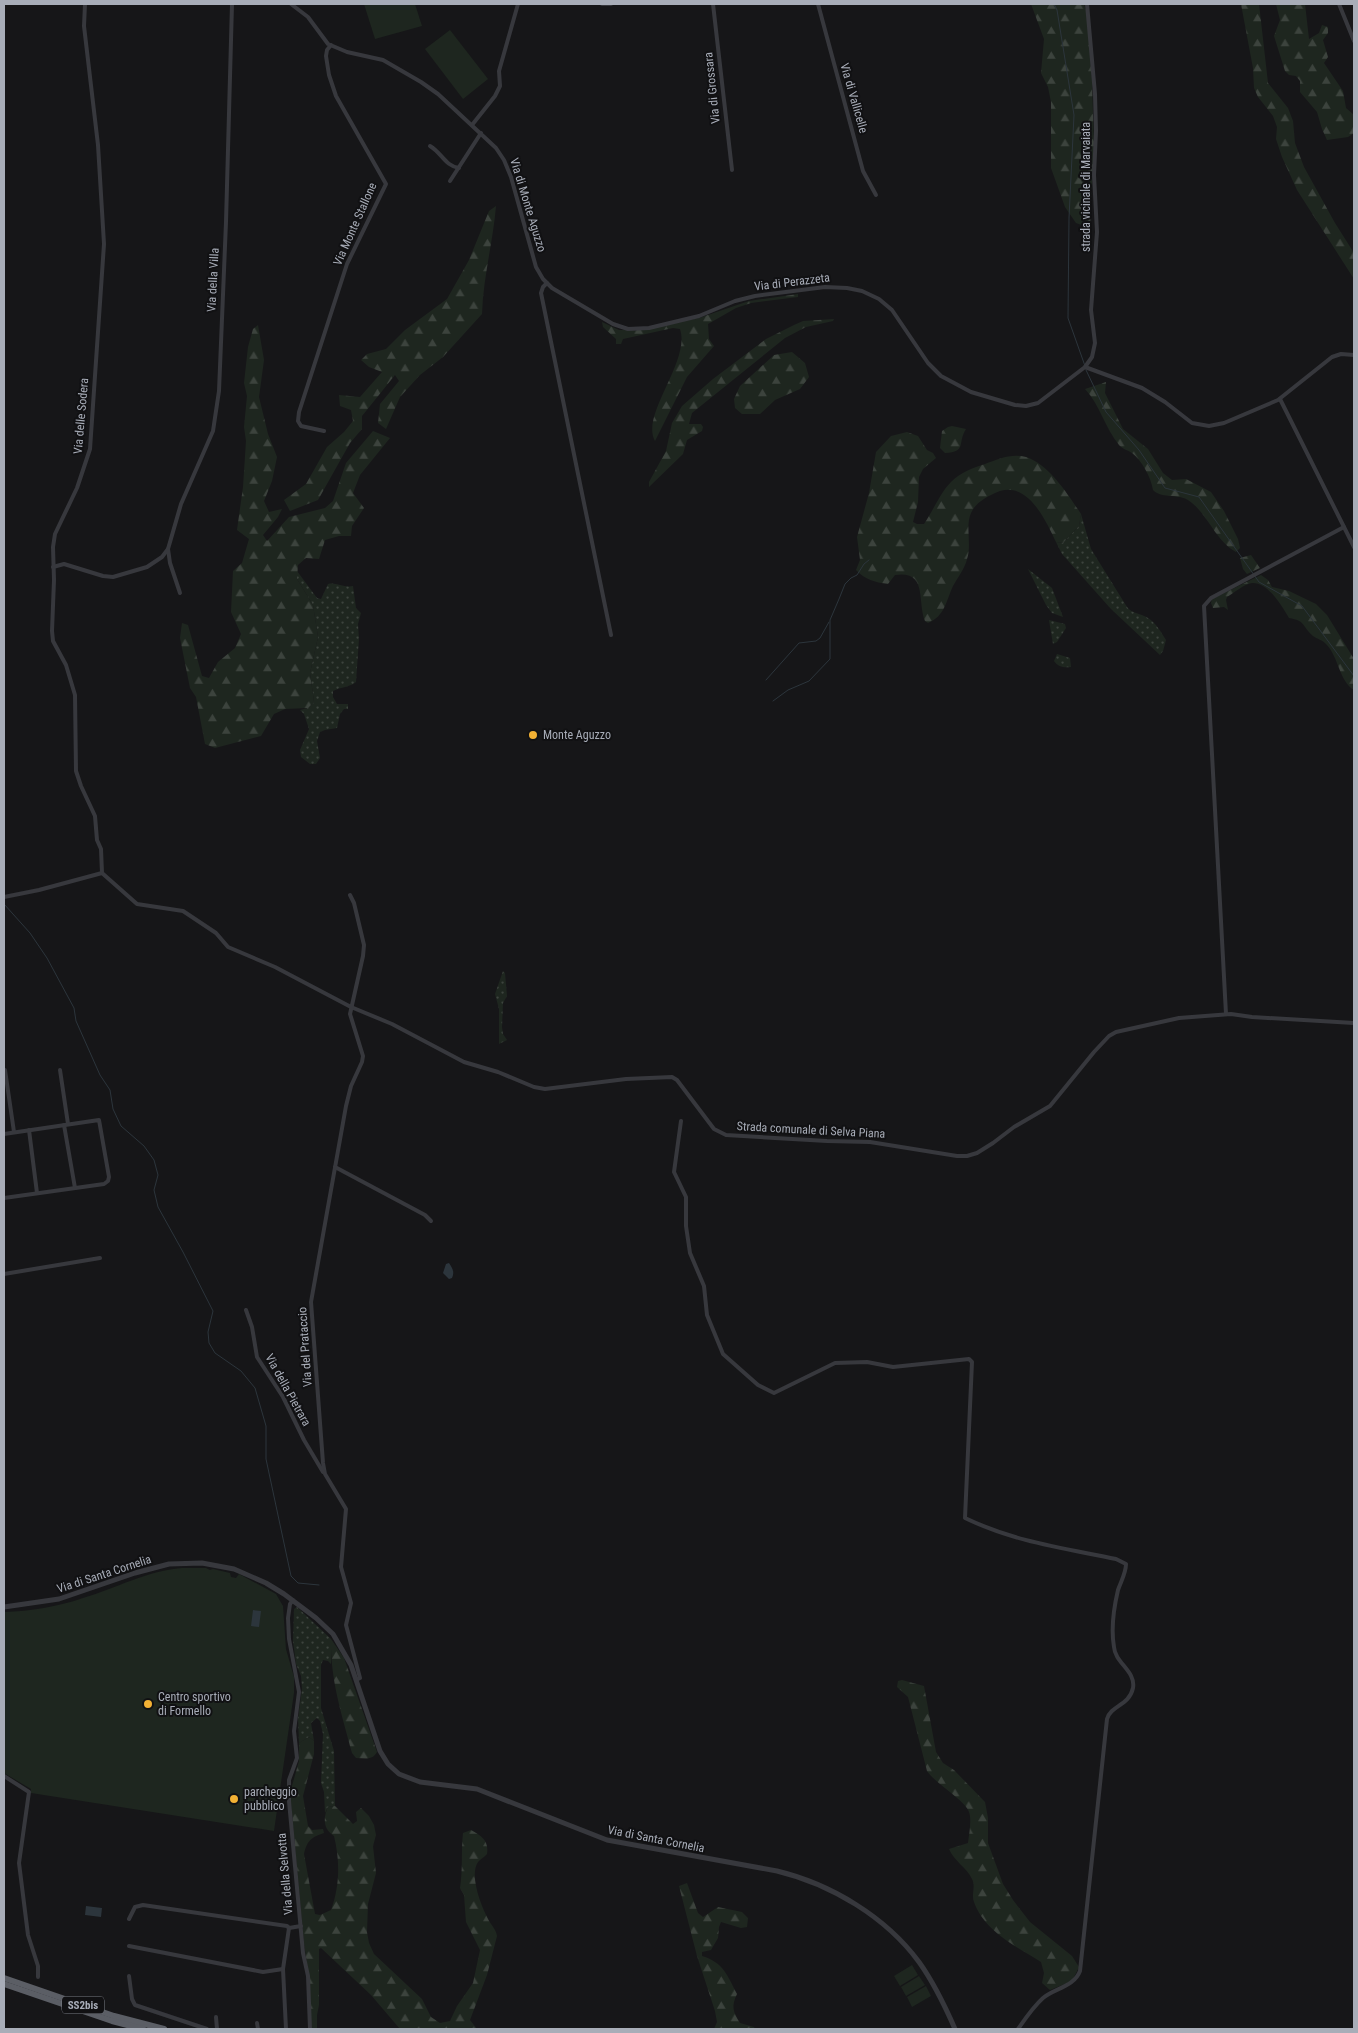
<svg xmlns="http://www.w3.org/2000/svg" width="1358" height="2033" viewBox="0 0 1358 2033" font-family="'Roboto Condensed',sans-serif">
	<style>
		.grass { fill: url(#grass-dots) }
		.forest { fill: url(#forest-firs) }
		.park { fill: #1e261f }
		.water { fill: #2c353c }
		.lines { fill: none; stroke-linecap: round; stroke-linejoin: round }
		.stream { stroke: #2c353c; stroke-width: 1 }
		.minor { stroke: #37383d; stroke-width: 4 }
		.tertiary { stroke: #37383d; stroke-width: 5 }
		.trunk { stroke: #5b5e65; stroke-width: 6 }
		.poi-dot { fill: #f2b134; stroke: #111113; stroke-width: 2 }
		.labels { text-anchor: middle; stroke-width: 4; stroke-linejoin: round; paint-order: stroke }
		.shield { fill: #111113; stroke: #7b7e86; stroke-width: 1 }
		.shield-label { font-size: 11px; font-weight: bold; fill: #a8adb8 }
		.street-label { font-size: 12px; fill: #a8adb8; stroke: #111113 }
		.poi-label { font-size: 12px; fill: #a8adb8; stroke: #111113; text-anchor: start }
	</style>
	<defs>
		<pattern id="grass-dots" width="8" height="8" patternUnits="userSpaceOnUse" patternTransform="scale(1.25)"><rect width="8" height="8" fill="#1e261f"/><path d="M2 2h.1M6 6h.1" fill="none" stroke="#3c433d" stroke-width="1.8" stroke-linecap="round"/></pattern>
		<pattern id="forest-firs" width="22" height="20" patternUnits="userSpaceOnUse" patternTransform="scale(1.25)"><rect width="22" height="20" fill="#1e261f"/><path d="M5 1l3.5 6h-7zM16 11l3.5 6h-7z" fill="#3c433d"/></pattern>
	</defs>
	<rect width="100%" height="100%" fill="#161618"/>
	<g class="grass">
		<path d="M 1081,514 L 1091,549 L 1127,607 C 1132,614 1141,613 1148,618 C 1156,623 1161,632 1166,640 L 1163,651 L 1160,655 L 1111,609 L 1062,554 L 1056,542 L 1063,543 L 1079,526 Z"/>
		<polygon points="1028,569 1052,588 1063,617 1052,613 1046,605"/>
		<path d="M 297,571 L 317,598 L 321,599 L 328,584 C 336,582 344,588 353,586 L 356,608 L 361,613 L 358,624 L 359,639 L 356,682 C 350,687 341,687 333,691 L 333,697 L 337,704 L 348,704 L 348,709 L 344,709 L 340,714 L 337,728 L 325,730 L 320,732 L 317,741 L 320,758 L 316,764 L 310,764 L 301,757 L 300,750 L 309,729 L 304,714 L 300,710 L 308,708 L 314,702 L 310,673 L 318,637 L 313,605 L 297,579 Z"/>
		<polygon points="1049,620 1065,624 1066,628 1057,642 1053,644"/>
		<path d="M 1057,654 L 1070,658 L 1071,667 C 1064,668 1058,667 1054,661 Z"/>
		<polygon points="503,971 505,973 507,996 503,1003 502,1027 503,1034 507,1040 499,1044 499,1009 495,994"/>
		<polygon points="297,1607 331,1639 331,1664 328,1661 323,1660 321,1665 321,1708 334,1751 335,1806 328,1807 325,1813 324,1792 321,1783 323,1734 320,1721 317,1718 311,1723 314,1741 309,1737 299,1743 298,1718 302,1689 301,1676 296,1664 293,1641 294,1609"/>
	</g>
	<g class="forest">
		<polygon points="1031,4 1084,4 1090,23 1094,143 1090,228 1076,223 1065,207 1051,168 1051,102 1048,87 1041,73 1044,39"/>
		<polygon points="1241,4 1259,4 1268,83 1288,108 1293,121 1295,143 1304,167 1335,223 1354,253 1354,279 1297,190 1282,157 1276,139 1277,127 1273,116 1258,97 1254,88 1253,68"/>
		<polygon points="1276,4 1305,4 1309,39 1319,33 1322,25 1328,27 1328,33 1323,40 1328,57 1324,63 1343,91 1346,108 1354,115 1354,133 1348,137 1327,140 1322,129 1317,112 1300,92 1300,81 1296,76 1289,75 1285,71 1274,36 1280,20"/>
		<path d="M 496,206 C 493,242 483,278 482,314 L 443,357 L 420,375 L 400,397 L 386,429 L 378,423 L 380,404 L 399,381 L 395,375 L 362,416 L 362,429 L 350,443 L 318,500 L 290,511 L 284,500 L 306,484 L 327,447 L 344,432 L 353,421 L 351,410 L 340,406 L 339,395 L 360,397 L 382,372 L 369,367 L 361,360 L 367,354 L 386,349 L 405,330 L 447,299 L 469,260 L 489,211 Z"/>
		<path d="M 798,294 L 798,297 L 751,303 L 736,308 L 708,324 L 709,339 L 714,346 L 687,377 L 655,441 C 640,415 691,361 680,329 L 673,328 L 623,339 L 621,344 L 616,344 L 616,339 L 603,327 L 602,322 L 619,330 L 645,330 L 699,318 L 749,301 Z"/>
		<polygon points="834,319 833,321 806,327 785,338 692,413 689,424 701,424 703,427 702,431 687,440 683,454 649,487 649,482 666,451 672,423 682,406 713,379 766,339 794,325 803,321"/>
		<polygon points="258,325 264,360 259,397 268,434 277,457 272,481 264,501 269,512 282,509 278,517 263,535 267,541 289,517 325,508 333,501 346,463 373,431 390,438 360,475 353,493 364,508 352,526 351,536 339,536 325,540 319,559 306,558 298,565 297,579 313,605 318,637 310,673 314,702 308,708 285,709 274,714 261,736 215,748 205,744 196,697 190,688 180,638 182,623 188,625 202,676 209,678 218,662 235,648 241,634 231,612 233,571 242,563 249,539 237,530 243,487 246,441 244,427 247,396 244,383 248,347 253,329"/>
		<polygon points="792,352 805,363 809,377 800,389 775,400 760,414 742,414 735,408 734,399 740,386 774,355"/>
		<path d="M 1106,382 L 1105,393 L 1123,429 L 1148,449 L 1163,473 L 1172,480 L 1186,479 L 1211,492 L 1224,511 L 1238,539 L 1240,548 L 1236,552 C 1216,541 1209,517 1192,503 C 1181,492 1163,500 1153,490 C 1151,477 1142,461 1132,453 C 1128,450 1122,449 1119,445 C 1105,428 1100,405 1085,389 Z"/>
		<path d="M 952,426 L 966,429 C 957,443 967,452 945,453 L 940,448 L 942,431 L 948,427 Z"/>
		<path d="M 907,432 L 918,436 L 927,450 L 933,453 L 936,458 L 923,469 L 919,477 L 918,502 L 913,522 L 917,524 L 924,524 C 933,511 940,493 951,482 C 961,472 973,468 985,464 C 998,459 1012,453 1026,457 C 1049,464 1069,496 1081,514 L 1079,526 L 1063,543 L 1056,542 C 1044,517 1025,475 991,495 C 983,499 975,504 971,513 C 965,526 972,545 967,559 C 965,568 958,577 953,586 C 946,601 945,616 928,623 L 925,621 C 917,601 928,570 895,575 L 888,584 C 874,582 866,580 856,570 L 860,560 L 857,537 L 869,493 L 876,452 L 891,436 Z"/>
		<polygon points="1251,555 1260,568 1247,574 1243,569 1240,558"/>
		<path d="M 1261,575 L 1268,580 L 1272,587 L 1289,591 L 1316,604 L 1327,615 L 1354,659 L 1354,690 C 1339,681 1339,657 1326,644 C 1323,640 1317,639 1313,636 C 1301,625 1306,621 1289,618 C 1282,606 1268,582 1252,583 C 1244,584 1234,593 1227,597 L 1226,600 L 1228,610 L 1224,607 L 1213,608 L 1211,603 L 1212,599 Z"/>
		<path d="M 331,1639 L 344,1658 L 377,1752 C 372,1761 364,1758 356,1758 L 352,1753 C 342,1715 330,1679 331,1639 Z"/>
		<path d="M 902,1680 L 924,1686 L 936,1752 L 943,1763 L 954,1770 L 985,1802 L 988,1818 L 988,1843 L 1003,1884 L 1013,1900 L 1030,1922 L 1072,1956 L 1079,1967 L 1072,1981 L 1050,1990 L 1042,1983 L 1044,1973 L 1041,1962 C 1017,1947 984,1931 974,1902 C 971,1895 976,1886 972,1879 C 967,1868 954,1861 949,1849 L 968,1843 C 969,1834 972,1820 969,1812 C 966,1801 936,1784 927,1771 L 908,1697 L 897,1687 L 898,1681 Z"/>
		<path d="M 309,1737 L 314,1741 L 314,1754 L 303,1796 L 308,1826 L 312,1830 L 323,1829 L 324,1833 C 312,1837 307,1840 304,1854 L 315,1914 L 320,1915 L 331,1910 C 340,1886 340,1860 334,1836 C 323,1829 323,1818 328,1807 L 335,1806 L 353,1824 L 357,1821 L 356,1812 L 361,1808 L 369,1816 L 374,1825 L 376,1835 L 373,1846 L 376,1873 L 368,1904 L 367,1932 L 369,1943 L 374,1954 L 422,1999 L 431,2017 L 440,2023 L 450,2021 L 457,2006 L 473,1983 L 480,1950 L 466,1922 L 464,1895 L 460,1888 C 463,1870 461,1851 463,1833 L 471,1830 C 482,1836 489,1841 487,1854 C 485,1857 480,1859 478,1862 C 469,1875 481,1906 488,1919 C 491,1925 496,1929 497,1936 L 487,1975 L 470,2020 L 477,2029 L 400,2029 L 371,1995 L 321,1948 L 319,1949 L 319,2005 L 317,2015 L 317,2029 L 312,2029 L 309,2006 L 310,1985 L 304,1943 L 290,1793 L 299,1761 L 299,1743 Z"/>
		<path d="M 687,1883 L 698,1913 L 703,1917 L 718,1907 L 742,1912 L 748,1918 L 747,1927 L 741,1928 L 721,1922 L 719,1927 L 718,1938 L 711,1950 L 702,1952 L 702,1956 C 724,1963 727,1975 737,1994 C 731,2006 733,2012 740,2023 L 754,2027 L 755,2029 L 714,2029 L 717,2022 L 715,2011 L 697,1956 L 679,1886 Z"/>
	</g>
	<g class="park">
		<polygon points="364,4 415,4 422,26 375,39"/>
		<polygon points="450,30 488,79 463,99 425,49"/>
		<path d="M 182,1568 L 206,1568 L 210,1570 L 213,1569 L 230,1573 L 231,1577 L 236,1578 L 239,1574 L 276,1594 L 283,1606 L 286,1649 L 294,1677 L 294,1693 L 274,1831 L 31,1793 L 31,1789 L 4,1773 L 4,1612 C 31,1611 57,1607 83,1598 C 117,1588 146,1571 182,1568 Z"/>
		<polygon points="912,1965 918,1975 900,1986 894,1976"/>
		<polygon points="919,1976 925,1985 906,1996 901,1987"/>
		<polygon points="926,1986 931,1996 912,2007 907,1997"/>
	</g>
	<g class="water">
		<path d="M 449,1263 C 452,1268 455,1271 452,1278 L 449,1279 L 443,1273 L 446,1264 Z"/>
		<polygon points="253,1610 261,1611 259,1627 251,1626"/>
		<polygon points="86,1906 102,1908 101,1917 85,1915"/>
	</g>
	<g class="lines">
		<g class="stream">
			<polyline points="1054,4 1057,10 1074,115 1069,218 1068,318 1085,366"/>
			<polyline points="1086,370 1106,412 1139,450 1165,488 1199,497 1259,582 1302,606 1354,676"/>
			<polyline points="766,680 799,643 816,641 820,638 829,622"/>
			<polyline points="773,701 788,690 809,681 830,659 830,620 839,599 845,584 851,578 857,575 864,564 869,560"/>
			<polyline points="4,904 30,933 47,958 74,1008 76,1021 100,1075 110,1090 113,1109 121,1126 144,1146 154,1160 158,1175 154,1190 158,1207 183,1252 213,1311 208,1332 209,1343 215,1353 241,1371 255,1388 266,1426 266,1459 291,1576 298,1583 319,1585"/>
		</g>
		<g class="minor">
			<polyline points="85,4 84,26 98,145 104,244 90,449 77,488 55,534 53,547 54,580 52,631 53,641 66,665 75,695 76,771 81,786 95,816 97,840 101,849 102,873"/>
			<polyline points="291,4 308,17 328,44 347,52 383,60 421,82 438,94 496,148 504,160 511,177 536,267 543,279 552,288 613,324 628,329 649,328 699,316 735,301 755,296 825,287 847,288 862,291 879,299 892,310 928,363 941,376 971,392 1015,405 1026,406 1038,403 1085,367 1142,388 1165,402 1192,423 1209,426 1224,423 1278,400 1332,357 1341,354 1354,355"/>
			<polyline points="602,4 611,4"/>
			<polyline points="713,4 732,170"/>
			<polyline points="818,4 863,171 876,195"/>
			<polyline points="1339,4 1354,41"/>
			<polyline points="472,125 495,96 500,86 499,71 518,4"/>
			<path d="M 430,146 C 442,153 445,166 459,168"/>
			<polyline points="450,181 481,133"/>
			<polyline points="547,283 543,287 541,293 611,635"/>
			<polyline points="1085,367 1092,357 1095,343 1091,310 1097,232 1094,175 1096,131 1095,94 1087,4"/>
			<polyline points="1280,399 1354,547"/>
			<polyline points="324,431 301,426 298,421 299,412 347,264 386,184 336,96 329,75 326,56 327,50 331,45"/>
			<polyline points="168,549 170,563 180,593"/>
			<polyline points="53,567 64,564 103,576 113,577 147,567 162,557 168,549 181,504 213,431 219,391 226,222 232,4"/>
			<polyline points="102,873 137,904 183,911 216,933 228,947 275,967 351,1007 392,1024 464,1062 498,1072 534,1087 545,1089 626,1079 672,1077 677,1080 714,1129 726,1135 827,1141 870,1142 957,1156 967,1156 977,1153 993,1143 1014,1127 1050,1106 1094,1052 1109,1036 1116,1032 1179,1018 1231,1014 1252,1017 1354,1023"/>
			<polyline points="350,895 354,903 364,945 363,956 350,1014 363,1056 362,1062 351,1086 346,1106 311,1302 323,1463 325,1474 346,1509 341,1567 351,1603 346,1625 360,1678 356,1680"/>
			<polyline points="4,897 39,890 102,873"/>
			<polyline points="1226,1014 1204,606 1211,598 1344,527"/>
			<polyline points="5,1070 14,1132"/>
			<polyline points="60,1070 68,1124"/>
			<path d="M 681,1121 L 674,1172 L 686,1197 L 686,1226 L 690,1253 L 704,1286 L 707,1315 L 723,1354 L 758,1385 L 774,1393 L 835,1363 L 867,1362 L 893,1367 L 969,1359 L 972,1362 L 965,1518 C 1015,1542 1063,1548 1116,1559 L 1126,1564 C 1126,1573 1121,1581 1118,1590 C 1114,1607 1111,1630 1114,1647 C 1115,1663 1136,1671 1133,1688 C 1129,1706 1111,1705 1107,1719 L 1080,1971 C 1074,1987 1055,1988 1043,1998 C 1033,2007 1025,2019 1018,2029"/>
			<polyline points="64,1125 75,1188"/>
			<polyline points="29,1130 37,1193"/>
			<polyline points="4,1134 99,1120 109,1177 108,1181 104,1184 4,1198"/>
			<polyline points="335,1167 425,1215 431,1221"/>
			<polyline points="4,1274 100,1258"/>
			<polyline points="246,1310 252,1327 257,1357 283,1397 304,1440 323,1472"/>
			<polyline points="293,1600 290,1604 288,1618 289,1639 299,1692 294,1731 297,1758 289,1780 289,1801 303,1953 308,1976 310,2029"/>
			<polyline points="4,1776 29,1792 19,1863 28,1935 38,1966 38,1977"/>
			<polyline points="129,1919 135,1907 143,1905 287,1926 289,1928 301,1926"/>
			<polyline points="129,1946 263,1972 283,1969"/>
			<polyline points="129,1976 132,1999 135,2005 207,2029"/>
			<polyline points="216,2017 217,2029"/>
			<polyline points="257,2023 258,2029"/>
			<polyline points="286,2029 283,1969 289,1928"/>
		</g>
		<path class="tertiary" d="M 4,1607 L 59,1599 L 135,1573 L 169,1564 L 202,1563 L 234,1569 L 266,1583 L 284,1594 L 316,1618 L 333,1634 L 351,1665 L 380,1751 L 388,1764 L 399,1774 L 420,1782 L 477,1789 L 607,1840 L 777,1871 C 831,1884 886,1917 919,1962 C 934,1983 945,2006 955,2029"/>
		<g class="trunk">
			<polyline points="4,1978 114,2016 164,2029"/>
			<polyline points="4,1984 112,2021 143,2029"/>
		</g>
	</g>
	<g class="poi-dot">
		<circle cx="533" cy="735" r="5"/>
		<circle cx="148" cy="1704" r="5"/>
		<circle cx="234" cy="1799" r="5"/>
	</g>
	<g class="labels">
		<rect class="shield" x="62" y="1996.5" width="42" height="17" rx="4"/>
		<g class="shield-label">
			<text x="83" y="2009">SS2bis</text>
		</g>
		<g class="street-label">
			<text transform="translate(712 88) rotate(-96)" y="4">Via di Grossara</text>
			<text transform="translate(854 98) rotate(74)" y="4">Via di Vallicelle</text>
			<text transform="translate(1086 187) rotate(-90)" y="4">strada vicinale di Marvaiata</text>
			<text transform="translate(528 205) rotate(73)" y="4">Via di Monte Aguzzo</text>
			<text transform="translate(355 224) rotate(-66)" y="4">Via Monte Stallone</text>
			<text transform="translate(213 280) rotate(-87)" y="4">Via della Villa</text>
			<text transform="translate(792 282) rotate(-7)" y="4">Via di Perazzeta</text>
			<text transform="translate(81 416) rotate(-85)" y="4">Via delle Sodera</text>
			<text transform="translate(811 1130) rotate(3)" y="4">Strada comunale di Selva Piana</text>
			<text transform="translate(305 1347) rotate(-94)" y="4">Via del Prataccio</text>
			<text transform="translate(288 1390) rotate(61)" y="4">Via della Pietrara</text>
			<text transform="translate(104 1574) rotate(-18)" y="4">Via di Santa Cornelia</text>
			<text transform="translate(656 1839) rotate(11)" y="4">Via di Santa Cornelia</text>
			<text transform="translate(285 1874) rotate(-95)" y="4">Via della Selvotta</text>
		</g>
		<g class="poi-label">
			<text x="543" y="739">Monte Aguzzo</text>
			<text x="158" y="1701">Centro sportivo<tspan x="158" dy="14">di Formello</tspan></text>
			<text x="244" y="1796">parcheggio<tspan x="244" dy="14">pubblico</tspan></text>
		</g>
	</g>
	<rect width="1358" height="2033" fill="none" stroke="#a8adb8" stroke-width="10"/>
</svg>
